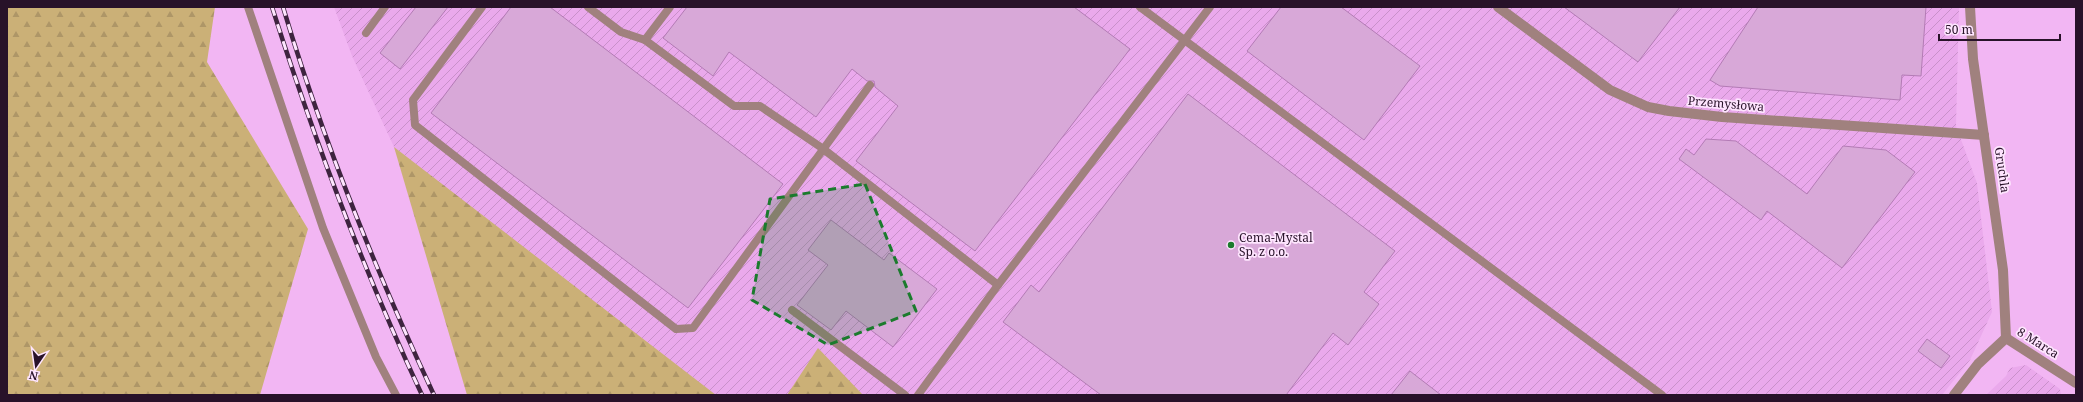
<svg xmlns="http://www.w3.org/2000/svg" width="2083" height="402" viewBox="0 0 2083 402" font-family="'Noto Serif',serif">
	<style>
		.industrial { fill: url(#industrial-furrows) }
		.forest { fill: url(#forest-firs) }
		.building { fill: #d8a8d8; stroke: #b37bb5 }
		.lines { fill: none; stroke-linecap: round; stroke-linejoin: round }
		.lane { stroke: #a0817e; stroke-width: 8 }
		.street { stroke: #a0817e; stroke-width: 10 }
		.rail-casing { stroke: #3e243f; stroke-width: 4.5 }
		.rail { stroke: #fee5fe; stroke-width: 3; stroke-dasharray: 9; stroke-linecap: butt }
		.marked { fill: #1b7b2d; fill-opacity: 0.2; stroke: #1b7b2d; stroke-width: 3; stroke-dasharray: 8 5; stroke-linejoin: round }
		.poi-dot { fill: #1b7b2d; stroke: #fee5fe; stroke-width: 1.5 }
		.labels { text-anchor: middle; stroke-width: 3.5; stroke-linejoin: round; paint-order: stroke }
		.street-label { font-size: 12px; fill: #281229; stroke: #fee5fe }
		.poi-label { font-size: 12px; fill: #281229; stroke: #fee5fe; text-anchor: start }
	</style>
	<defs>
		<pattern id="industrial-furrows" width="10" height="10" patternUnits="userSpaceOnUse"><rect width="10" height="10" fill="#eaa9ec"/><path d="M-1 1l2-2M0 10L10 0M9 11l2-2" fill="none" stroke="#c990ca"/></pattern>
		<pattern id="forest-firs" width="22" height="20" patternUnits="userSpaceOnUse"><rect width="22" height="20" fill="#cbb077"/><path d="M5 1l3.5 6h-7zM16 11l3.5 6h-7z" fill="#ae9667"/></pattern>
	</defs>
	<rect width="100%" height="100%" fill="#f2b6f3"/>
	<g class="industrial">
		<polygon points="334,7 1959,7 1956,126 1977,183 1992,312 1970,360 1942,395 484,395 394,147 352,56"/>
		<polygon points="2026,365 2060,389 2061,395 1986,395 2006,376 2010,368"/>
	</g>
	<g class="forest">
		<polygon points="7,7 215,7 207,62 308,229 260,395 7,395"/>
		<polygon points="394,147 716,395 467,395"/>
		<polygon points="818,348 863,395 787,395"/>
	</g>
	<g class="building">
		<polygon points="416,7 448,7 400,69 380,53"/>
		<polygon points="511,7 550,7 783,184 688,308 431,113"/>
		<polygon points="687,7 1074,7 1130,49 975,251 856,161 898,106 875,87 874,81 867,81 852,69 816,117 729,52 713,76 663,38"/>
		<polygon points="1281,7 1341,7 1420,66 1364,140 1247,51"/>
		<polygon points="1564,7 1680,7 1638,62"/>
		<polygon points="1758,7 1926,7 1921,76 1902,75 1900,100 1720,86 1710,80"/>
		<polygon points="1188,94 1395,251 1364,292 1379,304 1348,345 1333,333 1286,395 1101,395 1003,322 1031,285 1039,292"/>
		<polygon points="1706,139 1736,141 1807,194 1843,146 1886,150 1915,172 1842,268 1767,211 1761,220 1679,159 1686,149 1694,155"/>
		<polygon points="831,220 884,260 889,253 937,289 893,347 846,311 831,330 797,305 828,265 808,250"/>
		<polygon points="1927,339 1950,356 1941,368 1918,351"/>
		<polygon points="1410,371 1415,375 1441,395 1391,395"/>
	</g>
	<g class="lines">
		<g class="lane">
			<polyline points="248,7 323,228 376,357 396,395"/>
			<polyline points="482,7 413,100 415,125 676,329 693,328 870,85"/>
			<polyline points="588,7 621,32 645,40 670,7"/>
			<polyline points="1140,7 1662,395"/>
			<polyline points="366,33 385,7"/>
			<polyline points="645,40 734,106 760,106 822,148 998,285"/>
			<polyline points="792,310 905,395"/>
			<polyline points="918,395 998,285 1210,7"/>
		</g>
		<g class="street">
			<polyline points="1498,7 1610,90 1648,107 1669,111 1722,117 1984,135"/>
			<polyline points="1970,7 1973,59 2003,270 2006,338"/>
			<polyline points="2006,338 2076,383"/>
			<polyline points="1954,395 1978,364 2006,338"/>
		</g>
		<defs>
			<g id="rail">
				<path d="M 272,7 C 315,142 362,267 422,395"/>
				<path d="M 283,7 C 323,141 375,269 434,395"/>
			</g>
		</defs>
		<use href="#rail" class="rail-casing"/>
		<use href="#rail" class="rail"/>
	</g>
	<path class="marked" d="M 865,184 L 916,311 L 828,345 L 752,300 L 770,199 Z"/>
	<circle class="poi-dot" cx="1231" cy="245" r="4"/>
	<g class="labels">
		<g class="street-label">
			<text transform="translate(1726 104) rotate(5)" y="4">Przemysłowa</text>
			<text transform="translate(2002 170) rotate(82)" y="4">Gruchla</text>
			<text transform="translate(2038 343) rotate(32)" y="4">8 Marca</text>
		</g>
		<g class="poi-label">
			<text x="1239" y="242">Cema-Mystal<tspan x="1239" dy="14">Sp. z o.o.</tspan></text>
		</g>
	</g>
	<rect width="2083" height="402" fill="none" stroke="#281229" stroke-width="16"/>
	<g transform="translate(36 366) rotate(193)" stroke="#fee5fe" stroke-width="3" paint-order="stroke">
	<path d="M0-3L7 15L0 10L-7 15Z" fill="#281229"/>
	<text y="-6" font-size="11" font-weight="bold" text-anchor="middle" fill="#281229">N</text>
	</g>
	<path d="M1939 34v6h121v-6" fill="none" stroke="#281229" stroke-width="2"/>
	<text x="1945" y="34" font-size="12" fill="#281229" stroke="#fee5fe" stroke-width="3" paint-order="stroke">50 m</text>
</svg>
